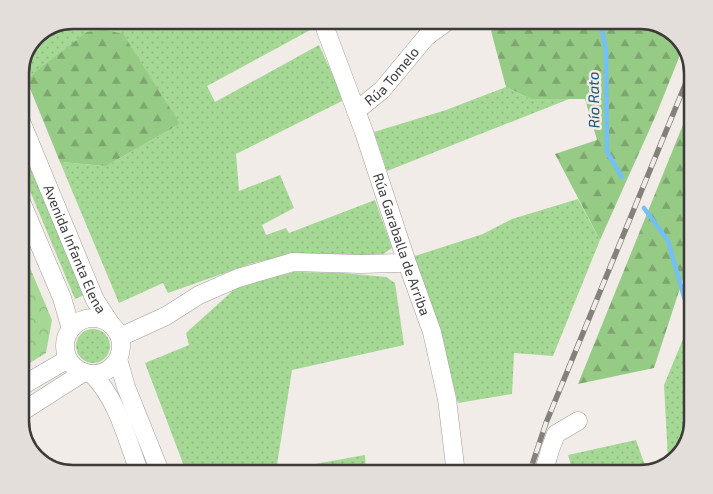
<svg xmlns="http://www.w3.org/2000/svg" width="713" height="494" viewBox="0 0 713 494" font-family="'Exo 2',sans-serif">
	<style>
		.grass { fill: url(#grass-dots) }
		.forest { fill: url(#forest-firs) }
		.park { fill: url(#park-crowns) }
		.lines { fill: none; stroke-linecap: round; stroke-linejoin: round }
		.stream { stroke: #73bff7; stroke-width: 4.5 }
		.minor-casing { stroke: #a39e9a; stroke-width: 19 }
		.minor { stroke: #fff; stroke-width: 18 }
		.rail-casing { stroke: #84817d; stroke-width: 5.5 }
		.rail { stroke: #f1ece7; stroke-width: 4; stroke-dasharray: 11; stroke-linecap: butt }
		.labels { text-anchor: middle; stroke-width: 5; stroke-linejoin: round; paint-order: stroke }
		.street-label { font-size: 14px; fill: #3d3b39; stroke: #f1ece7 }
		.water-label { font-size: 15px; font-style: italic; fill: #195176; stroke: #f1ece7 }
		.rim { fill: none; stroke: #3d3b39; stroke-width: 2.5 }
	</style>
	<defs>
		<pattern id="grass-dots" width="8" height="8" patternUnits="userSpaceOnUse" patternTransform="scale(1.25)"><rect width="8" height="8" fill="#a4d894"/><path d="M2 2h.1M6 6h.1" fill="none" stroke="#8eba80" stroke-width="1.8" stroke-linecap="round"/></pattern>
		<pattern id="forest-firs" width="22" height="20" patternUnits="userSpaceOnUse" patternTransform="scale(1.25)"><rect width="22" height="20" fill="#96cb85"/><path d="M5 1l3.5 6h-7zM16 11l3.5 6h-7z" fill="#7ca66e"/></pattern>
		<pattern id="park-crowns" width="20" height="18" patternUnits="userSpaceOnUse" patternTransform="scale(1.25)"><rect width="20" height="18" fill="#a4d894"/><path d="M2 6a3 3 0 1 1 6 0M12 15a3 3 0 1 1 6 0" fill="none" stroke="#8eba80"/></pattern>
	</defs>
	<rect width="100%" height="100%" fill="#f1ece7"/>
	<g class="grass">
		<polygon points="72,20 310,20 314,28 207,86 215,102 319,45 344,100 236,154 239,191 280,175 294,208 262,225 266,235 286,228 289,233 375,200 392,248 382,255 371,258 304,253 253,263 168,293 163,283 119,303 60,162 106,166 180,124 34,73 27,81 21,67 38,33"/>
		<polygon points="506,87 531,99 569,99 387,171 374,132 446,110"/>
		<polygon points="20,143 84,295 75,299 20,167"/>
		<polygon points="578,199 600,240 553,356 514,353 512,394 458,403 435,319 412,257 483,234 512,219"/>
		<polygon points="294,272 343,273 386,277 395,283 404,345 292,370 276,471 365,455 366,474 187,474 145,363 189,345 186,333 238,286 252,281"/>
		<polygon points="693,315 693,422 684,451 668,459 664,385"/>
		<circle cx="93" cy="346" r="17"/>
		<polygon points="636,440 647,471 641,474 574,474 568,455"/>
	</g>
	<g class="forest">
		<polygon points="500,20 641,20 670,29 682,50 656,115 600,240 555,154 597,140 585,99 531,99 506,87 491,31"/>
		<polygon points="105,30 123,34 180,124 106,166 60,162 27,81 34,73 87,32"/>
		<polygon points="693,100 693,248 654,368 578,384"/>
	</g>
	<polygon class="park" points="20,244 52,320 46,353 20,369"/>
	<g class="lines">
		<g class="stream">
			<polyline points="600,20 606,51 607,152 622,177"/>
			<polyline points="644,208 668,241 684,297 693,317"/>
		</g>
		<defs>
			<g id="minor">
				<path id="s1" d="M 322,20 L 364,132 L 406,260 L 432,332 L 447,399 L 456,474"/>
				<path id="s2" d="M 356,111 L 382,90 L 426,37 L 449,20"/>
				<path id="s3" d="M 20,119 L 95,300 L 110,323"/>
				<polyline points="20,199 62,298 71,329"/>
				<circle cx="93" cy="346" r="28"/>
				<polyline points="120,337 166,316 199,295 238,278 293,262 361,264 399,263 406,260"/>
				<polyline points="118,359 126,387 161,474"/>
				<path d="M 92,374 C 118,400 127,440 140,474"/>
				<polyline points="20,387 68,359"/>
				<polyline points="20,413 84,372"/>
				<polyline points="543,474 550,450 556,434 578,421"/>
			</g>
		</defs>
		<use href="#minor" class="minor-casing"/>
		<use href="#minor" class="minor"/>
		<defs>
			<polyline id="rail" points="529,474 546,423 692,68"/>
		</defs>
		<use href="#rail" class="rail-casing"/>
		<use href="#rail" class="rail"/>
	</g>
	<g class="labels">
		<g class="street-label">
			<text dy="5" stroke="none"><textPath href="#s2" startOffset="50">Rúa Tomelo</textPath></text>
			<text dy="5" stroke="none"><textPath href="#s1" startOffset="238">Rúa Garaballa de Arriba</textPath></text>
			<text dy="5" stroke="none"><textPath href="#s3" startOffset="141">Avenida Infanta Elena</textPath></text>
		</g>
		<g class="water-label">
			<text transform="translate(594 100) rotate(-91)" y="5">Río Rato</text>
		</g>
	</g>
	<path d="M0 0H713V494H0ZM73 29H640A44 44 0 0 1 684 73V421A44 44 0 0 1 640 465H73A44 44 0 0 1 29 421V73A44 44 0 0 1 73 29Z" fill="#e3ded9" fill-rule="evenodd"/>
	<path class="rim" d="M73 29H640A44 44 0 0 1 684 73V421A44 44 0 0 1 640 465H73A44 44 0 0 1 29 421V73A44 44 0 0 1 73 29Z"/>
</svg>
